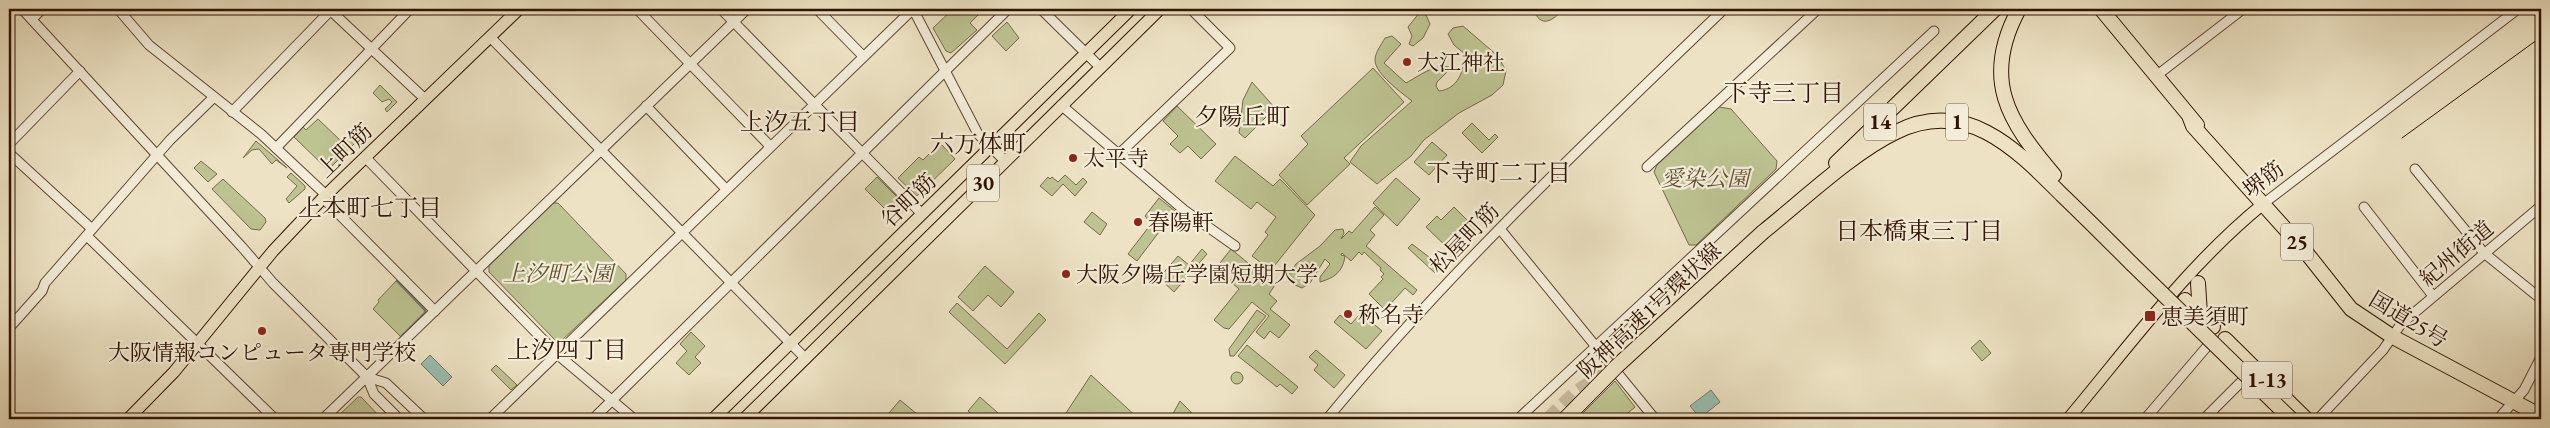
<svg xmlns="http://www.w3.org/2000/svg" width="2550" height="428" viewBox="0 0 2550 428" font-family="'EB Garamond','Noto Serif JP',serif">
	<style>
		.green { fill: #bdc391; stroke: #776a4a }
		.water { fill: #9abeb0; stroke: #70796a }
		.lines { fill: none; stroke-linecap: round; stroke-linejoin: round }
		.stream { stroke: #70796a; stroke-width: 2.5 }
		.highway-tunnel { stroke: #c7b99d; stroke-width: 14; stroke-dasharray: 14 7; stroke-linecap: butt }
		.minor-casing { stroke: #604632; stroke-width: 11 }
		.major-casing { stroke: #311202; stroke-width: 13 }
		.highway-casing { stroke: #311202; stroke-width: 16 }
		.minor { stroke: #f3edd9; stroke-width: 9 }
		.major { stroke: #ede3c4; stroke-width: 11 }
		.highway { stroke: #ede3c4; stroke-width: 14 }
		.tram { stroke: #311202; stroke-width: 1 }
		.highway-bridge-casing { stroke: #311202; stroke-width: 16; stroke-linecap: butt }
		.highway-bridge { stroke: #ede3c4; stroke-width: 14 }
		.poi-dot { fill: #8f2418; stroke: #f3edd9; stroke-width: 2 }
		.labels { text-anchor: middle; stroke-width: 4.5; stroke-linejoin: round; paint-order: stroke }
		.shield { fill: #f3edd9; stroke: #6b5442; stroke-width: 1 }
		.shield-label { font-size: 21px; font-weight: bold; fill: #311202 }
		.poi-label { font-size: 22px; fill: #311202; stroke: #f3edd9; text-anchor: start }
		.street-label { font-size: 22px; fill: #311202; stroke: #f3edd9 }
		.park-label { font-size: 22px; font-style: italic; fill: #625034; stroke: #f3edd9 }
		.neighbourhood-label { font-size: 24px; fill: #311202; stroke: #f3edd9 }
	</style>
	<rect width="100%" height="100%" fill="#ede3c4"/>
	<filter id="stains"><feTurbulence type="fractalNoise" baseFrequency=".004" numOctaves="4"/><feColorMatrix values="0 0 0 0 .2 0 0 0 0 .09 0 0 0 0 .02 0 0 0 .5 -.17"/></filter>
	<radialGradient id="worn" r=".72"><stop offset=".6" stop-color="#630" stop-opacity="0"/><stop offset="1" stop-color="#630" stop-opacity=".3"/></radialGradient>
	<g class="green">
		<polygon points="953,9 973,9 979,14 970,23 977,30 951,53 946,51 933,28"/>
		<path d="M 1533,9 L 1564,9 C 1552,21 1541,29 1533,9 Z"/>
		<polygon points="1420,12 1426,15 1430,24 1423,38 1413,46 1409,44 1412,36 1408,27"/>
		<polygon points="1007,22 1019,38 1006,51 992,36"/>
		<path d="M 1463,26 L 1498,56 L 1506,71 L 1503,85 L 1492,95 L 1459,113 L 1424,140 L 1411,156 L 1377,184 L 1350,162 L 1361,146 L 1412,101 C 1402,93 1375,74 1375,60 C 1375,53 1381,45 1385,38 L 1392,36 L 1401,44 L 1384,63 L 1406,83 C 1419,76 1434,64 1449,67 L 1450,69 L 1437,82 L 1436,86 L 1439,91 C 1458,89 1464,71 1465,54 L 1454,45 L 1448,34 L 1453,28 Z"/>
		<polygon points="1373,68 1404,102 1344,158 1350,164 1307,205 1279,175 1308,144 1301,136"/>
		<polygon points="1252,82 1275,108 1245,138 1239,133 1243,100"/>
		<polygon points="380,85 397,102 387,112 385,109 392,102 389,99 382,102 373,93"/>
		<polygon points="1177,106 1216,144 1201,159 1188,146 1180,153 1170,144 1178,136 1163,121"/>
		<polygon points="1719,107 1731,109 1777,161 1776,169 1696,245 1689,245 1654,172 1657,165"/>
		<polygon points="318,119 341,141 359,124 366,132 328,170 294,137 303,127 306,130"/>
		<polygon points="1472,123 1489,140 1495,134 1498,137 1482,153 1462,133"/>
		<polygon points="256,141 287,168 276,160 272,164 259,149 252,150 243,158"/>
		<polygon points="1432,142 1447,155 1429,175 1414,162"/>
		<polygon points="940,143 955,159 917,196 898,178 919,157 923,160"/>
		<polygon points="1235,156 1273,186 1280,179 1315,215 1271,270 1252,256 1268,235 1265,232 1276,217 1257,202 1251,209 1215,181"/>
		<polygon points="201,161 217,174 208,182 194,168"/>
		<polygon points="291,173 305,186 305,189 289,203 286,199 297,186 287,177"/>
		<polygon points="1065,175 1076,185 1083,178 1087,182 1075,196 1063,184 1052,196 1040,186 1048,177 1050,179 1052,177 1058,182"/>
		<polygon points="877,177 907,207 899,214 895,211 891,215 865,189"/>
		<polygon points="1396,178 1420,199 1397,226 1373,203"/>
		<polygon points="223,179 265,218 266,222 260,230 251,229 212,189"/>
		<polygon points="1159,198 1175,211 1137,261 1128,254 1151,224 1145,216"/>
		<polygon points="553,203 558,203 626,274 626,280 561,341 556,341 489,272 489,266"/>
		<path d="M 1375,207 L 1384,215 L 1370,230 L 1375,235 L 1366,246 L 1417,290 L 1413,295 L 1405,288 L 1385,310 L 1369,294 L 1383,279 L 1381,277 L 1384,274 L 1380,270 L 1381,268 L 1364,252 L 1362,255 L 1359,252 L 1351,261 L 1342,253 L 1341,255 L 1345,256 C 1343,272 1334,278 1320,282 L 1320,277 L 1330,264 L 1325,259 L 1310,283 L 1302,288 L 1288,282 L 1290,273 L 1296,264 L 1320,246 L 1335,230 L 1343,229 L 1344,233 L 1341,239 L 1349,231 L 1352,233 Z"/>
		<polygon points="1454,207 1476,229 1453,253 1426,227 1437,216 1441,220"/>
		<polygon points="1092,212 1107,224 1100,235 1084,222"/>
		<polygon points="1412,244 1442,267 1435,273 1408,248"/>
		<polygon points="1202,249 1207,254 1174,292 1159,278 1178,256 1189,265"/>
		<polygon points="1231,249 1275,285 1269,294 1277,301 1270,309 1290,325 1279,338 1270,331 1264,339 1256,332 1269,316 1252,302 1229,329 1224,328 1214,320 1239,289 1230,281 1234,275 1220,263"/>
		<polygon points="985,266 1014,292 1001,307 988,295 973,311 958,297"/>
		<polygon points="397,280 426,310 425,313 401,337 373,309 379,302 378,300"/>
		<polygon points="957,303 1007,349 1039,313 1046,320 1005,364 949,312"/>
		<polygon points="1257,310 1266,316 1234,356 1230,356 1229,349"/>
		<polygon points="1361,313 1382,331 1366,349 1334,322 1340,315 1351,324"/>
		<polygon points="691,332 705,346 695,357 701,363 689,375 676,363 687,351 680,344"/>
		<polygon points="1980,340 1991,353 1982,361 1971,348"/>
		<polygon points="1247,345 1298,387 1292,394 1280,384 1277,387 1238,356"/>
		<polygon points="1316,350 1345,375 1334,388 1314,370 1318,365 1309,357"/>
		<polygon points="496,365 517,385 511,390 491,370"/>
		<circle cx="1237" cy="378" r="6"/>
		<polygon points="1091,375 1139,419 1062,419"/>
		<polygon points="1615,381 1635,407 1621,419 1577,419"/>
		<polygon points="358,397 361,397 382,419 335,419"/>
		<polygon points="980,397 998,413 997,419 978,419 968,411"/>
		<polygon points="900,400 917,414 913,419 884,419"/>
		<polygon points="1180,401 1196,417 1194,419 1170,419"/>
	</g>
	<g class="water">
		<polygon points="430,355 452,377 443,386 421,364"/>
		<polygon points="1711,390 1720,402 1700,418 1690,406"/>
	</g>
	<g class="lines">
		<polyline class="stream" points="397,281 425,310 425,313 401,337"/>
		<polyline class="highway-tunnel" points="1548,419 1576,392 1606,373"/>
		<defs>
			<g id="minor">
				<polyline points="22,9 242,247 273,283 367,377 374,394 399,419"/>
				<polyline points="118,9 149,45 261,134 326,195"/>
				<polyline points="329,9 425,99"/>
				<polyline points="637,9 770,146"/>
				<polyline points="721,9 922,214"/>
				<polyline points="817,9 863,56"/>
				<polyline points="913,9 978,134 1005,161"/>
				<polyline points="1041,9 1100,67"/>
				<polyline points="2540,9 2541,10"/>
				<polyline points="32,19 42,9"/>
				<polyline points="490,37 806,359"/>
				<polyline points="2156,76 2243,9"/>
				<polyline points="1061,105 1184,210 1235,246"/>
				<polyline points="646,106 726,189"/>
				<polyline points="232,112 331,10"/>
				<polyline points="9,144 80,71"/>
				<polyline points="276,148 410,9"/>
				<polyline points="9,153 92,229"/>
				<polyline points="1118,155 1230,48 1191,9"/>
				<polyline points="365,157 557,354 634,419"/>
				<polyline points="1647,167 1818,9"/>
				<polyline points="2415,169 2484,253 2541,299"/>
				<polyline points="323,198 435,311"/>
				<polyline points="2263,204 2518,9"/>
				<polyline points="2364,207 2433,296"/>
				<polyline points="1500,229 1655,419"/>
				<polyline points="87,236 275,419"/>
				<polyline points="9,328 42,291 45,283 170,140 214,97"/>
				<polyline points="367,377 386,383 424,419"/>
				<polyline points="323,419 747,9"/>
				<polyline points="490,419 913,9"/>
				<polyline points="593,419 1008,9"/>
				<path d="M 1327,419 C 1448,272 1587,141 1724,9"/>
				<polyline points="1518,419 1934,31"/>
				<polyline points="2145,419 2210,343"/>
				<polyline points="2204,419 2245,378"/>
				<polyline points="2318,419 2383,350 2401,324 2541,206"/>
				<polyline points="2498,419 2524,390 2541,357"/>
			</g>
			<g id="major">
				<polyline points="128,419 174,372 273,251 323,198 519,9"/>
				<polyline points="713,419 1131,9"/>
				<polyline points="744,419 1160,9"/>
				<path d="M 2068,419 C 2130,345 2187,266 2263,204"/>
			</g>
			<g id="highway">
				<path d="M 2019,9 C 1981,79 2008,121 2054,175"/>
				<polyline points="2101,9 2197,125"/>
				<polyline points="2190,118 2193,126 2305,251 2351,309 2393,337 2541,416"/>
				<polyline points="1836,163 1995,9"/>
				<path d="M 1763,232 C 1802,201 1852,153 1896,132 C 1966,97 2016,149 2062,195 C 2086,218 2109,241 2132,264"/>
				<polyline points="2198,283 2200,314"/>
				<polyline points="2185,300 2213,327"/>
				<polyline points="2225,339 2306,419"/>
			</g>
		</defs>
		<use href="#minor" class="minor-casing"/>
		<use href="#major" class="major-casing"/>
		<use href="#highway" class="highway-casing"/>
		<use href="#minor" class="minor"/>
		<use href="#major" class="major"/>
		<use href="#highway" class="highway"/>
		<polyline class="tram" points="2402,138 2541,37"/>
		<defs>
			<g id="highway-bridge">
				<polyline points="2132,264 2291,419"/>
				<polyline points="1565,419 1617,366 1763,232"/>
			</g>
		</defs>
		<use href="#highway-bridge" class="highway-bridge-casing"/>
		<use href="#highway-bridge" class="highway-bridge"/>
	</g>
	<g class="poi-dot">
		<circle cx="1407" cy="62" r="5"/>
		<circle cx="1073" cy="158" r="5"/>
		<circle cx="1138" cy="222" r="5"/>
		<circle cx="1066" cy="274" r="5"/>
		<circle cx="1348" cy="314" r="5"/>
		<rect x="2144" y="310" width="12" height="12" rx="2.5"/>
		<circle cx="262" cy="331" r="5"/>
	</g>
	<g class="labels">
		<g class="shield">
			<rect x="1864" y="103.5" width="32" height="37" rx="4"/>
			<rect x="1946" y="103.5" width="22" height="37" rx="4"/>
			<rect x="967" y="164.5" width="32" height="37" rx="4"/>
			<rect x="2281" y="223.5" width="32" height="37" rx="4"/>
			<rect x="2242" y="361.5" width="50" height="37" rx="4"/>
		</g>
		<g class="shield-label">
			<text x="1880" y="129">14</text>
			<text x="1957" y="129">1</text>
			<text x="983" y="190">30</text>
			<text x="2297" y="249">25</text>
			<text x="2267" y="387">1-13</text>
		</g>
		<g class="poi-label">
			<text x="1417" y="70">大江神社</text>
			<text x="1083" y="166">太平寺</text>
			<text x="1148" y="230">春陽軒</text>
			<text x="1076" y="282">大阪夕陽丘学園短期大学</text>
			<text x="1358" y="322">称名寺</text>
			<text x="2161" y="324">恵美須町</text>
			<text x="262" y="360" text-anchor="middle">大阪情報コンピュータ専門学校</text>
		</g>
		<g class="street-label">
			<text transform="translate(344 150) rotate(-44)" y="8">上町筋</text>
			<text transform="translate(2263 179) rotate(-38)" y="8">堺筋</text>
			<text transform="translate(908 200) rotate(-44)" y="8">谷町筋</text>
			<text transform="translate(1464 238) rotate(-46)" y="8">松屋町筋</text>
			<text transform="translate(2456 253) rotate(-40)" y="8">紀州街道</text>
			<text transform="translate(1649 310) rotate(-43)" y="8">阪神高速1号環状線</text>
			<text transform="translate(2409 319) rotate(31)" y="8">国道25号</text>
		</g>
		<g class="park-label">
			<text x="1705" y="186">愛染公園</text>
			<text x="558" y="281">上汐町公園</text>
		</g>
		<g class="neighbourhood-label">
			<text x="1784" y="101">下寺三丁目</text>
			<text x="1242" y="125">夕陽丘町</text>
			<text x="800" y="130">上汐五丁目</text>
			<text x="978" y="152">六万体町</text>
			<text x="1499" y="181">下寺町二丁目</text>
			<text x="370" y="216">上本町七丁目</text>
			<text x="1919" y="239">日本橋東三丁目</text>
			<text x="567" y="358">上汐四丁目</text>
		</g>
	</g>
	<rect width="2550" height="428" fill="none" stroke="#ede3c4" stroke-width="30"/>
	<rect x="10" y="10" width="2530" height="408" fill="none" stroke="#311202" stroke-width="2.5"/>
	<rect x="15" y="15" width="2520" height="398" fill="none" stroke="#311202"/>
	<rect width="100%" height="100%" filter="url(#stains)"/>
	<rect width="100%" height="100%" fill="url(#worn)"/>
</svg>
